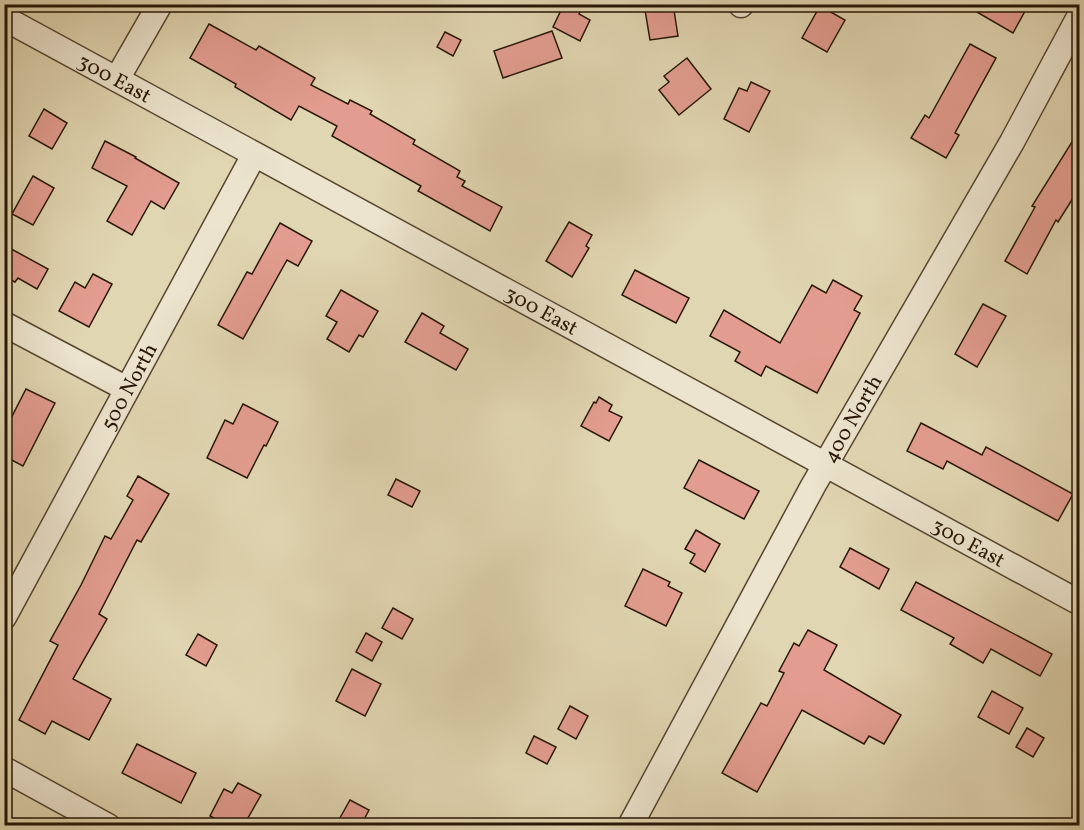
<svg xmlns="http://www.w3.org/2000/svg" width="1084" height="830" viewBox="0 0 1084 830" font-family="Vollkorn,serif">
	<style>
		.building { fill: #e39d90; stroke: #271605; stroke-width: 1.5 }
		.lines { fill: none; stroke-linecap: round; stroke-linejoin: round }
		.minor-casing { stroke: #564630; stroke-width: 27 }
		.minor { stroke: #ece4cd; stroke-width: 24 }
		.labels { text-anchor: middle; stroke-width: 4.5; stroke-linejoin: round; paint-order: stroke }
		.street-label { font-size: 21px; fill: #271605; stroke: #ece4cd }
	</style>
	<rect width="100%" height="100%" fill="#e1d6b2"/>
	<filter id="stains"><feTurbulence type="fractalNoise" baseFrequency=".00333" numOctaves="4"/><feColorMatrix values="0 0 0 0 .2 0 0 0 0 .09 0 0 0 0 .02 0 0 0 .5 -.17"/></filter>
	<radialGradient id="worn" r=".72"><stop offset=".6" stop-color="#630" stop-opacity="0"/><stop offset="1" stop-color="#630" stop-opacity=".3"/></radialGradient>
	<g class="building">
		<polygon points="564,4 584,4 579,14 590,20 580,41 553,27"/>
		<polygon points="644,4 673,4 678,36 650,40"/>
		<polygon points="963,4 1029,4 1013,33"/>
		<polygon points="820,6 845,20 827,52 802,38"/>
		<polygon points="209,24 256,50 259,46 315,78 311,85 348,104 350,100 372,111 370,114 415,140 413,144 460,171 457,177 465,181 462,186 502,207 490,231 418,191 421,186 332,136 337,126 299,106 291,120 235,87 236,84 190,58"/>
		<polygon points="552,31 562,58 503,78 494,51"/>
		<polygon points="445,32 461,40 453,56 437,47"/>
		<polygon points="970,44 996,58 955,133 959,135 946,158 911,138 925,115 929,118"/>
		<polygon points="687,58 711,89 679,115 659,90 669,82 664,76"/>
		<polygon points="751,82 770,91 749,132 724,119 739,88 747,91"/>
		<polygon points="44,109 67,123 52,149 29,136"/>
		<polygon points="1080,129 1080,187 1058,222 1056,220 1027,274 1005,261 1035,207 1032,206"/>
		<polygon points="105,141 136,157 135,158 179,183 164,209 151,201 132,235 107,221 127,186 92,168"/>
		<polygon points="33,176 54,188 33,225 12,214"/>
		<polygon points="569,222 592,235 586,246 589,248 572,277 546,261"/>
		<polygon points="280,223 312,241 298,266 287,260 243,339 218,325 247,272 252,274"/>
		<polygon points="4,245 48,269 37,289 18,278 15,282 4,277"/>
		<polygon points="635,270 689,298 676,323 622,295"/>
		<polygon points="93,274 112,284 89,327 59,311 75,282 85,288"/>
		<polygon points="833,280 862,296 854,310 860,313 817,393 766,366 761,376 735,361 740,352 710,336 724,310 780,343 812,285 826,293"/>
		<polygon points="341,290 378,311 363,337 359,335 349,352 327,339 337,322 326,316"/>
		<polygon points="983,304 1006,316 977,367 955,354"/>
		<polygon points="422,313 444,326 440,333 468,349 456,370 405,342"/>
		<polygon points="26,389 55,403 23,466 4,456 4,432"/>
		<polygon points="599,397 612,405 609,411 622,417 609,441 581,426 594,402 596,403"/>
		<polygon points="243,404 278,422 266,446 264,445 247,478 207,458 225,420 233,424"/>
		<polygon points="921,423 982,455 986,447 1073,494 1058,521 947,461 943,469 907,451"/>
		<polygon points="699,460 759,491 744,519 684,488"/>
		<polygon points="138,476 169,494 141,542 137,540 99,614 107,619 73,679 111,699 89,740 52,721 45,734 19,720 58,645 50,641 81,585 105,536 111,539 133,500 127,496"/>
		<polygon points="396,479 420,491 412,507 388,495"/>
		<polygon points="696,530 720,544 705,572 690,563 695,554 685,549"/>
		<polygon points="850,548 889,569 879,589 840,567"/>
		<polygon points="643,569 670,582 668,586 682,593 666,626 625,606"/>
		<polygon points="916,582 1052,654 1040,676 991,649 983,663 950,644 954,638 901,610"/>
		<polygon points="393,608 413,619 402,639 382,628"/>
		<polygon points="808,630 837,645 824,670 901,715 884,744 869,736 864,744 802,710 757,792 722,773 761,703 767,706 784,673 779,671 794,643 799,646"/>
		<polygon points="366,633 382,642 372,661 356,652"/>
		<polygon points="198,634 217,645 206,666 186,655"/>
		<polygon points="352,669 381,684 365,716 336,701"/>
		<polygon points="992,691 1023,708 1009,734 978,717"/>
		<polygon points="570,706 588,716 576,739 558,729"/>
		<polygon points="1027,728 1044,738 1033,757 1016,747"/>
		<polygon points="534,736 556,747 547,764 526,753"/>
		<polygon points="137,744 196,773 181,803 122,773"/>
		<polygon points="238,783 261,795 244,825 227,825 210,816 224,789 232,793"/>
		<polygon points="350,800 369,810 361,825 336,825"/>
	</g>
	<g class="lines">
		<defs>
			<g id="minor">
				<polyline points="741,5 742,4"/>
				<path id="s1" d="M 4,18 L 1080,603"/>
				<polyline points="117,79 160,4"/>
				<polyline points="4,324 127,389"/>
				<path id="s2" d="M 4,617 L 254,155"/>
				<polyline points="4,769 108,826"/>
				<path id="s3" d="M 630,826 L 813,486 L 1012,142 L 1080,15"/>
			</g>
		</defs>
		<use href="#minor" class="minor-casing"/>
		<use href="#minor" class="minor"/>
	</g>
	<g class="labels">
		<g class="street-label">
			<text dy="7" stroke="none"><textPath href="#s1" startOffset="126">300 East</textPath></text>
			<text dy="7" stroke="none"><textPath href="#s1" startOffset="612">300 East</textPath></text>
			<text dy="7" stroke="none"><textPath href="#s2" startOffset="262">500 North</textPath></text>
			<text dy="7" stroke="none"><textPath href="#s3" startOffset="464">400 North</textPath></text>
			<text dy="7" stroke="none"><textPath href="#s1" startOffset="1098">300 East</textPath></text>
		</g>
	</g>
	<rect width="1084" height="830" fill="none" stroke="#e1d6b2" stroke-width="24"/>
	<rect x="6" y="6" width="1072" height="818" fill="none" stroke="#271605" stroke-width="3"/>
	<rect x="12" y="12" width="1060" height="806" fill="none" stroke="#271605" stroke-width="1.5"/>
	<rect width="100%" height="100%" filter="url(#stains)"/>
	<rect width="100%" height="100%" fill="url(#worn)"/>
</svg>
